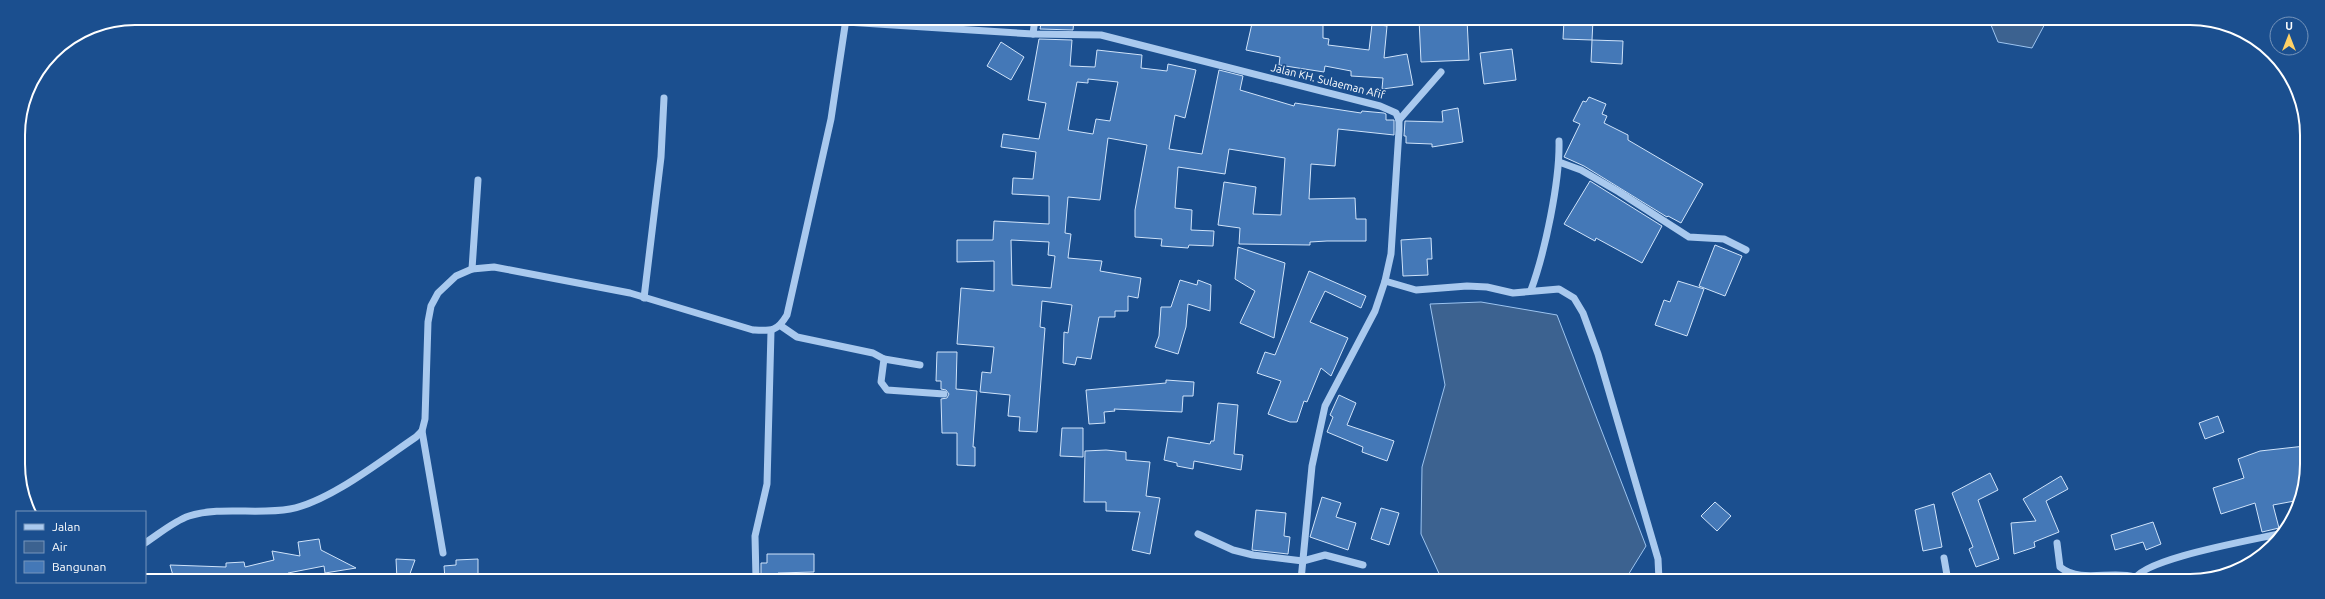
<svg xmlns="http://www.w3.org/2000/svg" width="2325" height="599" viewBox="0 0 2325 599" font-family="Ubuntu,sans-serif">
	<style>
		.water { fill: #3c6290; stroke: #9cc4f0 }
		.building { fill: #4478b7; stroke: #cfe3fa; fill-rule: evenodd }
		.lines { fill: none; stroke-linecap: round; stroke-linejoin: round }
		.minor { stroke: #a9c9ee; stroke-width: 7 }
		.labels { text-anchor: middle; stroke-width: 3.5; stroke-linejoin: round; paint-order: stroke }
		.street-label { font-size: 11px; fill: #fff; stroke: #1b4f8f }
		.rim { fill: none; stroke: #fff; stroke-width: 2 }
	</style>
	<rect width="100%" height="100%" fill="#1b4f8f"/>
	<g class="water">
		<polygon points="1940,20 2047,20 2032,48 1998,42 1991,25 1967,25"/>
		<polygon points="1481,302 1557,315 1646,546 1625,580 1442,580 1421,534 1422,467 1445,385 1430,304"/>
	</g>
	<g class="building">
		<polygon points="1042,19 1074,19 1073,30 1040,29"/>
		<polygon points="1253,19 1323,25 1323,38 1329,39 1328,45 1369,50 1372,24 1387,26 1384,58 1407,54 1413,85 1382,89 1383,78 1351,76 1351,71 1325,66 1324,72 1279,65 1280,57 1246,50"/>
		<polygon points="1419,19 1467,19 1469,60 1421,62"/>
		<polygon points="1564,20 1593,20 1592,40 1563,39"/>
		<path d="M 1039,39 L 1072,40 L 1070,66 L 1095,67 L 1097,50 L 1142,55 L 1141,68 L 1167,71 L 1168,64 L 1196,70 L 1185,118 L 1175,115 L 1169,149 L 1202,154 L 1219,70 L 1243,76 L 1240,90 L 1294,106 L 1295,103 L 1361,113 L 1362,111 L 1384,113 L 1386,114 L 1386,120 L 1394,120 L 1394,135 L 1338,129 L 1335,166 L 1311,164 L 1309,199 L 1355,198 L 1356,219 L 1366,219 L 1366,241 L 1327,241 L 1310,242 L 1310,245 L 1239,244 L 1240,228 L 1218,225 L 1224,182 L 1256,187 L 1253,214 L 1281,215 L 1285,158 L 1229,149 L 1225,174 L 1178,167 L 1175,208 L 1192,210 L 1191,230 L 1214,231 L 1213,246 L 1189,245 L 1188,248 L 1161,246 L 1162,239 L 1135,237 L 1135,210 L 1147,145 L 1108,138 L 1100,200 L 1068,197 L 1065,233 L 1071,234 L 1068,258 L 1102,261 L 1100,271 L 1141,278 L 1138,298 L 1128,296 L 1128,311 L 1115,311 L 1115,317 L 1099,317 L 1091,359 L 1077,357 L 1075,365 L 1063,363 L 1064,332 L 1068,333 L 1072,305 L 1042,301 L 1040,327 L 1045,328 L 1037,432 L 1019,431 L 1020,417 L 1008,416 L 1010,395 L 980,392 L 982,372 L 991,373 L 994,347 L 957,344 L 961,288 L 994,291 L 994,261 L 957,262 L 957,240 L 993,240 L 994,221 L 1049,224 L 1049,196 L 1012,194 L 1013,178 L 1033,179 L 1036,152 L 1001,147 L 1003,134 L 1039,139 L 1046,103 L 1028,100 ZM 1088,79 L 1118,82 L 1110,121 L 1096,119 L 1093,134 L 1068,130 L 1077,82 L 1088,83 ZM 1011,240 L 1049,242 L 1048,255 L 1055,256 L 1051,288 L 1012,285 Z"/>
		<polygon points="1592,40 1623,41 1622,64 1591,62"/>
		<polygon points="1001,42 1024,57 1011,80 987,66"/>
		<polygon points="1512,49 1516,80 1484,84 1480,53"/>
		<polygon points="1589,97 1606,104 1602,114 1607,116 1604,123 1628,135 1628,140 1703,184 1681,223 1668,216 1667,217 1584,166 1564,157 1580,124 1573,121 1583,101 1586,102"/>
		<polygon points="1458,108 1463,142 1432,147 1432,144 1406,143 1406,136 1404,136 1405,121 1443,122 1442,111"/>
		<polygon points="1590,181 1662,226 1642,263 1596,238 1595,241 1564,224"/>
		<polygon points="1431,238 1432,259 1427,259 1428,275 1403,276 1401,240"/>
		<polygon points="1715,245 1742,256 1725,296 1699,286"/>
		<polygon points="1238,247 1285,263 1274,338 1240,323 1255,291 1235,279"/>
		<polygon points="1309,271 1366,296 1361,308 1325,291 1310,322 1348,338 1331,376 1321,368 1307,402 1304,401 1297,422 1290,422 1268,414 1281,381 1257,373 1265,352 1275,355"/>
		<polygon points="1180,280 1197,285 1198,280 1211,285 1210,311 1188,304 1186,327 1178,354 1155,347 1159,336 1161,307 1171,307"/>
		<polygon points="1678,281 1704,289 1687,336 1655,325 1664,300 1670,302"/>
		<polygon points="937,352 957,352 956,389 977,391 973,447 975,447 975,466 957,465 957,433 942,433 941,399 947,398 949,394 946,390 941,389 941,381 936,381"/>
		<polygon points="1166,380 1194,382 1193,396 1183,396 1182,412 1114,409 1115,411 1104,412 1105,423 1089,424 1086,390 1166,383"/>
		<polygon points="1339,395 1356,403 1347,425 1394,441 1387,461 1362,452 1363,447 1327,432 1333,417 1330,415"/>
		<polygon points="1218,403 1238,405 1234,454 1243,455 1241,470 1194,461 1193,469 1177,466 1177,463 1164,460 1168,437 1210,444 1211,441 1214,441"/>
		<polygon points="2218,416 2224,432 2205,439 2199,423"/>
		<polygon points="1062,428 1083,428 1083,457 1060,456"/>
		<polygon points="2305,446 2305,487 2300,500 2273,505 2279,528 2262,532 2255,503 2221,514 2213,488 2244,478 2238,459 2260,451"/>
		<polygon points="1106,450 1126,452 1126,460 1150,462 1146,496 1160,498 1150,554 1132,550 1140,512 1106,511 1106,502 1084,502 1085,451"/>
		<polygon points="1990,473 1998,490 1978,500 1999,559 1976,567 1969,549 1973,547 1952,493"/>
		<polygon points="2061,476 2068,489 2046,501 2059,532 2034,542 2035,547 2014,554 2011,523 2036,521 2023,499"/>
		<polygon points="1322,497 1341,503 1336,517 1356,523 1348,550 1310,537"/>
		<polygon points="1715,502 1731,516 1717,531 1701,516"/>
		<polygon points="1934,504 1942,547 1923,551 1915,510"/>
		<polygon points="1381,508 1399,513 1389,545 1371,539"/>
		<polygon points="1256,510 1286,513 1284,536 1290,537 1288,554 1252,550"/>
		<polygon points="2153,522 2161,544 2146,550 2143,542 2115,550 2111,535"/>
		<polygon points="319,539 321,550 356,568 325,573 324,566 288,573 290,579 174,579 170,565 226,567 226,563 244,562 245,567 274,560 272,551 300,556 298,542"/>
		<polygon points="767,554 814,554 814,572 778,573 778,579 761,579 761,563 767,563"/>
		<polygon points="396,559 415,560 408,579 397,579"/>
		<polygon points="478,559 478,579 445,579 444,566 456,565 456,560"/>
	</g>
	<g class="lines">
		<g class="minor">
			<polyline points="846,22 1033,34 1101,35 1380,106 1396,113 1399,120 1399,130 1391,254 1385,281 1375,311 1325,406 1312,466 1301,580"/>
			<polyline points="1033,34 1035,19"/>
			<polyline points="1399,120 1441,72"/>
			<polyline points="1559,162 1581,170 1619,192 1689,237 1724,239 1746,250"/>
			<polyline points="472,269 478,180"/>
			<polyline points="1385,281 1416,290 1467,286 1487,287 1513,293 1559,289 1574,298 1583,313 1598,354 1658,559 1659,580"/>
			<path d="M 1531,290 C 1545,252 1560,181 1559,141"/>
			<polyline points="644,298 661,157 664,98"/>
			<polyline points="781,326 797,337 873,353 884,359 881,382 887,390 944,394"/>
			<polyline points="884,359 920,365"/>
			<polyline points="422,431 443,553"/>
			<polyline points="1198,534 1233,550 1253,555 1303,561 1325,555 1363,565"/>
			<path d="M 145,543 C 159,534 174,521 189,516 C 221,506 257,515 290,509 C 329,502 382,460 416,437 L 422,431 L 425,419 L 428,322 L 431,306 L 438,293 L 456,276 L 472,269 L 494,267 L 630,293 L 753,330 C 771,331 777,332 787,315 L 831,119 L 846,19"/>
			<path d="M 2057,543 L 2060,567 C 2081,584 2111,570 2135,577"/>
			<polyline points="1944,558 1948,581"/>
			<polyline points="756,579 755,536 767,484 771,331"/>
			<polyline points="1815,579 1816,580"/>
			<path d="M 2134,581 C 2138,559 2259,539 2283,533"/>
		</g>
	</g>
	<g class="labels">
		<g class="street-label">
			<text transform="translate(1328 81) rotate(14)" y="4">Jalan KH. Sulaeman Afif</text>
		</g>
	</g>
	<path d="M0 0H2325V599H0ZM135 25H2190A110 110 0 0 1 2300 135V464A110 110 0 0 1 2190 574H135A110 110 0 0 1 25 464V135A110 110 0 0 1 135 25Z" fill="#1b4f8f" fill-rule="evenodd"/>
	<path class="rim" d="M135 25H2190A110 110 0 0 1 2300 135V464A110 110 0 0 1 2190 574H135A110 110 0 0 1 25 464V135A110 110 0 0 1 135 25Z"/>
	<rect x="16" y="511" width="130" height="72" fill="#1b4f8f" stroke="#7695bc"/>
	<rect x="24" y="524" width="20" height="6" fill="#a9c9ee" stroke="#7695bc"/>
	<text x="52" y="531" font-size="12" fill="#ffffff">Jalan</text>
	<rect x="24" y="541" width="20" height="12" fill="#3c6290" stroke="#7695bc"/>
	<text x="52" y="551" font-size="12" fill="#ffffff">Air</text>
	<rect x="24" y="561" width="20" height="12" fill="#4478b7" stroke="#7695bc"/>
	<text x="52" y="571" font-size="12" fill="#ffffff">Bangunan</text>
	<g transform="translate(2289 36)"><circle r="19" fill="#1b4f8f" stroke="#7695bc"/>
	<path d="M0-3L7 15L0 10L-7 15Z" fill="#ffd166"/>
	<text y="-6" font-size="11" font-weight="bold" text-anchor="middle" fill="#ffffff">U</text>
	</g>
</svg>
